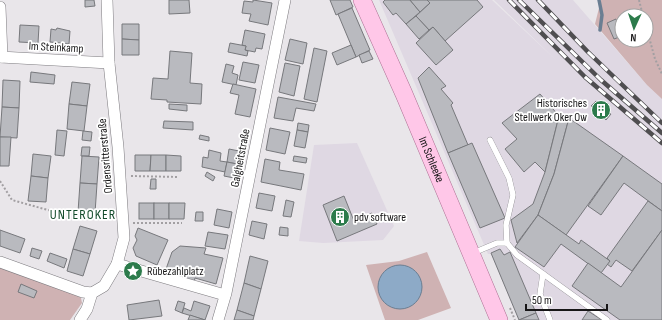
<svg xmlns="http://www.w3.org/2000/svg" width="662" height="320" viewBox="0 0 662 320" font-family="'Sofia Sans Condensed',sans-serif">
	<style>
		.built { fill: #dfd8e3 }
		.green { fill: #cfb2b3; fill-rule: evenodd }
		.water { fill: #8daac7; stroke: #6a7e92 }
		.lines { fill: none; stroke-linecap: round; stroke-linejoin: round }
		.stream { stroke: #6a7e92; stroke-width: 3.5 }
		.building { fill: #b9babf; stroke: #77787c }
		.service-casing { stroke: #7e7c80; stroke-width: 6 }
		.minor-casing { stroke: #7e7c80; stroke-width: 12 }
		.primary-casing { stroke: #ae7194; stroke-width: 18 }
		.path { stroke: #a29fa2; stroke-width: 2; stroke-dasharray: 2 2; stroke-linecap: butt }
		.service { stroke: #fff; stroke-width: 5.5 }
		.minor { stroke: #fff; stroke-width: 11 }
		.primary { stroke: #ffc7e8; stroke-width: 17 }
		.rail-casing { stroke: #4f4e50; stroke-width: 4.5 }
		.rail { stroke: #fff; stroke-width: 3; stroke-dasharray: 9; stroke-linecap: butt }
		.labels { text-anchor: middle; stroke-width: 3.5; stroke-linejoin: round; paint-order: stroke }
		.street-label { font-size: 12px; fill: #171617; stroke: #fff }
		.poi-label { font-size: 12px; fill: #171617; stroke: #fff; text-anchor: start }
		.quarter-label { font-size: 14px; letter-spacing: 1px; fill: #124a2a; stroke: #fff }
	</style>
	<rect width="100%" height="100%" fill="#e9e6ea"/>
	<g class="built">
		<polygon points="379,0 492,0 557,61 494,0 573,0 647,85 662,99 662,320 519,320 491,254 488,254"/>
		<polygon points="357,143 394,226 383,240 323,243 299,241 314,145"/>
	</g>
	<g class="green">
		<path d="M 601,0 L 662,0 L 662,99 L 647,85 L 595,24 ZM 622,16 L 646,16 L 646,40 L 622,40 Z"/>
		<polygon points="427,252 451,308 418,320 385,320 366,265 399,261"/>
		<polygon points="0,267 75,294 81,298 82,303 70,320 0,320"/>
	</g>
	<circle class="water" cx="400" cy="287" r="22"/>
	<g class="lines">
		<polyline class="stream" points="599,0 602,15 600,30"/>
	</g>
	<g class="building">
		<polygon points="85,0 94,0 95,6 85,7"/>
		<polygon points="169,0 189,0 190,13 169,14"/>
		<polygon points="253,0 272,3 268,25 249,21 251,14 242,13 244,1 253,2"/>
		<polygon points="330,0 350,0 353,7 336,15"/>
		<polygon points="385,0 410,0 420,12 406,24 396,13 393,15 383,2"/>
		<polygon points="410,0 427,0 430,3 420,12"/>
		<polygon points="427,0 477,0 483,7 445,41 433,27 429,30 416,16 430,3"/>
		<polygon points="352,8 370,50 356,57 338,14"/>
		<polygon points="416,16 429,30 419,39 406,24"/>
		<polygon points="616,19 622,36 614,39 607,23"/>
		<polygon points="122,24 139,24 139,40 122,39"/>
		<polygon points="20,25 39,26 38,43 19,42"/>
		<polygon points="433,27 453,50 436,65 416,43"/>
		<polygon points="57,28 70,31 69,44 50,42 51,29 56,30"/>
		<polygon points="245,30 265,34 262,49 256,48 255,52 245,50 246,46 242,45"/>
		<polygon points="122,39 139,40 139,55 122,55"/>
		<polygon points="290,39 307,43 303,64 285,60"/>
		<polygon points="230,43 246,46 245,50 248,51 247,56 228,52"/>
		<polygon points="351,45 356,57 337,65 332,53"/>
		<polygon points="314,48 327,51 317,102 304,99"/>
		<polygon points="170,51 192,53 190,83 202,84 201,104 167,102 167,100 151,99 153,78 168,79"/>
		<polygon points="369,51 373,59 362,63 359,55"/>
		<polygon points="243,62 259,65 255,83 239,80"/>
		<polygon points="285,63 300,66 294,96 279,92"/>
		<polygon points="226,64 234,66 232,73 238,75 236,85 222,82"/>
		<polygon points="429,67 446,86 441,89 453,103 451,105 468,145 448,153 418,78"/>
		<polygon points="31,72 55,75 54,84 30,82"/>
		<polygon points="3,80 20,81 19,108 2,107"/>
		<polygon points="72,82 90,84 87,106 69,104"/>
		<polygon points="233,84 256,89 250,117 235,114 239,95 230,93"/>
		<polygon points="540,94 559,116 545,172 535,162 524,172 505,149 517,139 502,123"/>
		<polygon points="278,97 316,104 314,111 296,108 293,121 274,118"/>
		<polygon points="596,101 611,114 606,120 591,106"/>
		<polygon points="69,104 87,106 84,131 67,129"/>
		<polygon points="169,104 187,105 187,111 169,109"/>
		<polygon points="2,107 19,108 17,138 0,137"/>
		<polygon points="559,116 569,118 554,174 538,215 517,243 511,220 533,204 545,172"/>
		<polygon points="569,118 623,156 566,235 538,215 554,174"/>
		<polygon points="164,121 193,122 193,130 163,128"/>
		<polygon points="298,123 309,125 308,132 297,130"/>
		<polygon points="270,128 290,132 285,154 266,150"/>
		<polygon points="57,130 67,131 64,156 55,155"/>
		<polygon points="297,130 308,132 305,148 294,146"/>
		<polygon points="83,131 92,132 91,141 82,140"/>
		<polygon points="200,135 209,137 209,141 199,139"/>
		<polygon points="0,137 11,137 9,166 0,166"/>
		<polygon points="472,143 505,218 480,228 448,153"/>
		<polygon points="82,147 90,147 89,156 81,156"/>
		<polygon points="229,149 244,152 242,165 227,162"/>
		<polygon points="209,150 221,153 220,161 227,162 225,172 202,167 203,157 208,158"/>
		<polygon points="33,154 51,156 48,178 31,176"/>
		<polygon points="135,155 151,155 150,171 135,171"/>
		<polygon points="151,155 166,155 166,171 150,171"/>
		<polygon points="166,155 181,156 181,171 166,171"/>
		<polygon points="82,156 99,157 97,184 80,183"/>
		<polygon points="294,156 307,158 306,163 293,161"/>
		<polygon points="623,156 662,184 662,211 624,183 601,215 588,206"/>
		<polygon points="265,159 280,162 279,170 304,174 301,190 261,182"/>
		<polygon points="227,162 242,165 239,179 224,176"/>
		<polygon points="207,172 215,177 213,181 205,176"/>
		<polygon points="31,176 48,178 46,202 28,201"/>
		<polygon points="151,179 156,179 156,189 150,189"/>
		<polygon points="80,183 97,184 95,213 78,212"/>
		<polygon points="259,193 275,196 272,211 256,208"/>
		<polygon points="344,196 354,221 372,213 377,224 337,241 323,205"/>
		<polygon points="286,200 294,202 291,217 283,216"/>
		<polygon points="648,201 662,211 662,230 632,271 616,260 611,267 607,264 610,261 607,258"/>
		<rect x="139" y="203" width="15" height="16"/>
		<rect x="154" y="203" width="15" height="16"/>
		<polygon points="169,203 185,203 184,219 169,219"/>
		<polygon points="217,209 232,212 229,228 214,225"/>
		<polygon points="196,212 203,212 203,221 195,221"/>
		<polygon points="538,215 579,244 581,240 610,261 601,273 561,244 544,267 515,247"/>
		<polygon points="252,221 267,224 264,239 249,235"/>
		<polygon points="80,226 97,231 90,254 73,249"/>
		<polygon points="280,227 288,228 288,236 279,235"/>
		<polygon points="138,228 168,240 157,265 136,256 133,248 137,240 135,236"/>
		<polygon points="0,230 25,239 20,253 0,246"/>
		<polygon points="662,230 662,320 620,320 572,286 588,263 621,287"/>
		<polygon points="208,232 228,235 225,249 205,246"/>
		<polygon points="180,246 206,248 204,254 223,258 216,284 195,278 194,282 165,272 172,252"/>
		<polygon points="32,248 42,251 39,259 30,256"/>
		<polygon points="73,249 90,254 83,276 67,271"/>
		<polygon points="500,249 504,255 510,252 536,313 519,320 491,253"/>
		<polygon points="50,253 67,259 64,268 47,261"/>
		<polygon points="250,256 268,261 261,289 244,283"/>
		<polygon points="244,283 261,289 254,316 237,310"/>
		<polygon points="21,284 37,291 34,298 18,292"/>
		<polygon points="159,300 162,316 129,320 127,305"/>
		<polygon points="178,301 185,303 182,313 175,310"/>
		<polygon points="194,301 210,306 205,320 182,313 184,308 191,311"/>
		<polygon points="237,310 254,316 253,320 234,320"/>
		<polygon points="588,311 602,320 582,320"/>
		<polygon points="536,313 539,320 519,320"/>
		<polygon points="190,315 205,320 188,320"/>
	</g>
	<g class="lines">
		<defs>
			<g id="service">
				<polyline points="490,140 509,178 513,195 506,225 507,243"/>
				<polyline points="473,253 497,243 507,243 517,255 607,320"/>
				<polyline points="543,274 540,294 550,320"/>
			</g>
			<g id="minor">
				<polyline points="0,7 2,57"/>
				<polyline points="0,57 109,63"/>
				<polyline points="0,262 83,292 92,293"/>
				<polyline points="117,264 225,295"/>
				<polyline points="80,320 87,309 92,293 104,286 117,264 124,238 118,147 109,63 107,0"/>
				<polyline points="218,320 226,293 285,0"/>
			</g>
			<g id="primary">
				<path id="s1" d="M 362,0 L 404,94 L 499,320"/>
			</g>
		</defs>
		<use href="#service" class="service-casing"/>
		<use href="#minor" class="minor-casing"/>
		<use href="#primary" class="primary-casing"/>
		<g class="path">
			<polyline points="639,0 643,16"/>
			<polyline points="646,26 655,59 662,74"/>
			<polyline points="131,176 179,177"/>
			<polyline points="0,181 12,200 55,212"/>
			<polyline points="133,223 182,223"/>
			<polyline points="510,308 515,320"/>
		</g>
		<use href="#service" class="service"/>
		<use href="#minor" class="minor"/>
		<use href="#primary" class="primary"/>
		<defs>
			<g id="rail">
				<polyline points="509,0 585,77 662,143"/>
				<polyline points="519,0 601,80 662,133"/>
				<polyline points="538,0 588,52 662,123"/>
			</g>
		</defs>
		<use href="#rail" class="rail-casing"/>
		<use href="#rail" class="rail"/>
	</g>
	<defs>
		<symbol id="building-disc" viewBox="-11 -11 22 22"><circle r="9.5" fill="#2c7b4b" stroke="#fff"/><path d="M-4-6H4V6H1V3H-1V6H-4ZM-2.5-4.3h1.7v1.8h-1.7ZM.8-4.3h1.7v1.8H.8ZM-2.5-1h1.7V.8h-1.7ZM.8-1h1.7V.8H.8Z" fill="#fff"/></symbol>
		<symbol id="sight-disc" viewBox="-11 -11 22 22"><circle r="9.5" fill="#2c7b4b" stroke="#fff"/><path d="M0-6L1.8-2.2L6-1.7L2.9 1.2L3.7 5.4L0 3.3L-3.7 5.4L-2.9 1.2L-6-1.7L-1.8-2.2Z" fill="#fff"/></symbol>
	</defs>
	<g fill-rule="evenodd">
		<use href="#building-disc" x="590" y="99" width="22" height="22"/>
		<use href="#building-disc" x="329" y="206" width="22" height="22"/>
		<use href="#sight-disc" x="122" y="260" width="22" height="22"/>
	</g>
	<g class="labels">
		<g class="street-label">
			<text transform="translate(56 47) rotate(3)" y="4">Im Steinkamp</text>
			<text transform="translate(105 156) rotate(-95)" y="4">Ordensritterstraße</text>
			<text transform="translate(240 158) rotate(-79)" y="4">Galgheitstraße</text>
			<text dy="4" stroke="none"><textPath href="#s1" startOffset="174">Im Schleeke</textPath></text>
		</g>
		<g class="poi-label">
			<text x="587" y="107" text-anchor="end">Historisches<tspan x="587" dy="14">Stellwerk Oker Ow</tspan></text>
			<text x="354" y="221">pdv software</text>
			<text x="147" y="275">Rübezahlplatz</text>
		</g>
		<g class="quarter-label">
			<text x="83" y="219">UNTEROKER</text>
		</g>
	</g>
	<g transform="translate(634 28) rotate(183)"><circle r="19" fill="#ffffff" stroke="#a2a2a2"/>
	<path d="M0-3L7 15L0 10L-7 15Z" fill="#2c7b4b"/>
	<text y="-6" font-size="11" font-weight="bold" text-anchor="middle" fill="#171617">N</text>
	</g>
	<path d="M526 304v6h81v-6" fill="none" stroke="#171617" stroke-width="2"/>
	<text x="532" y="304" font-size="12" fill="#171617" stroke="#ffffff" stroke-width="3" paint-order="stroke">50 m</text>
</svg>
